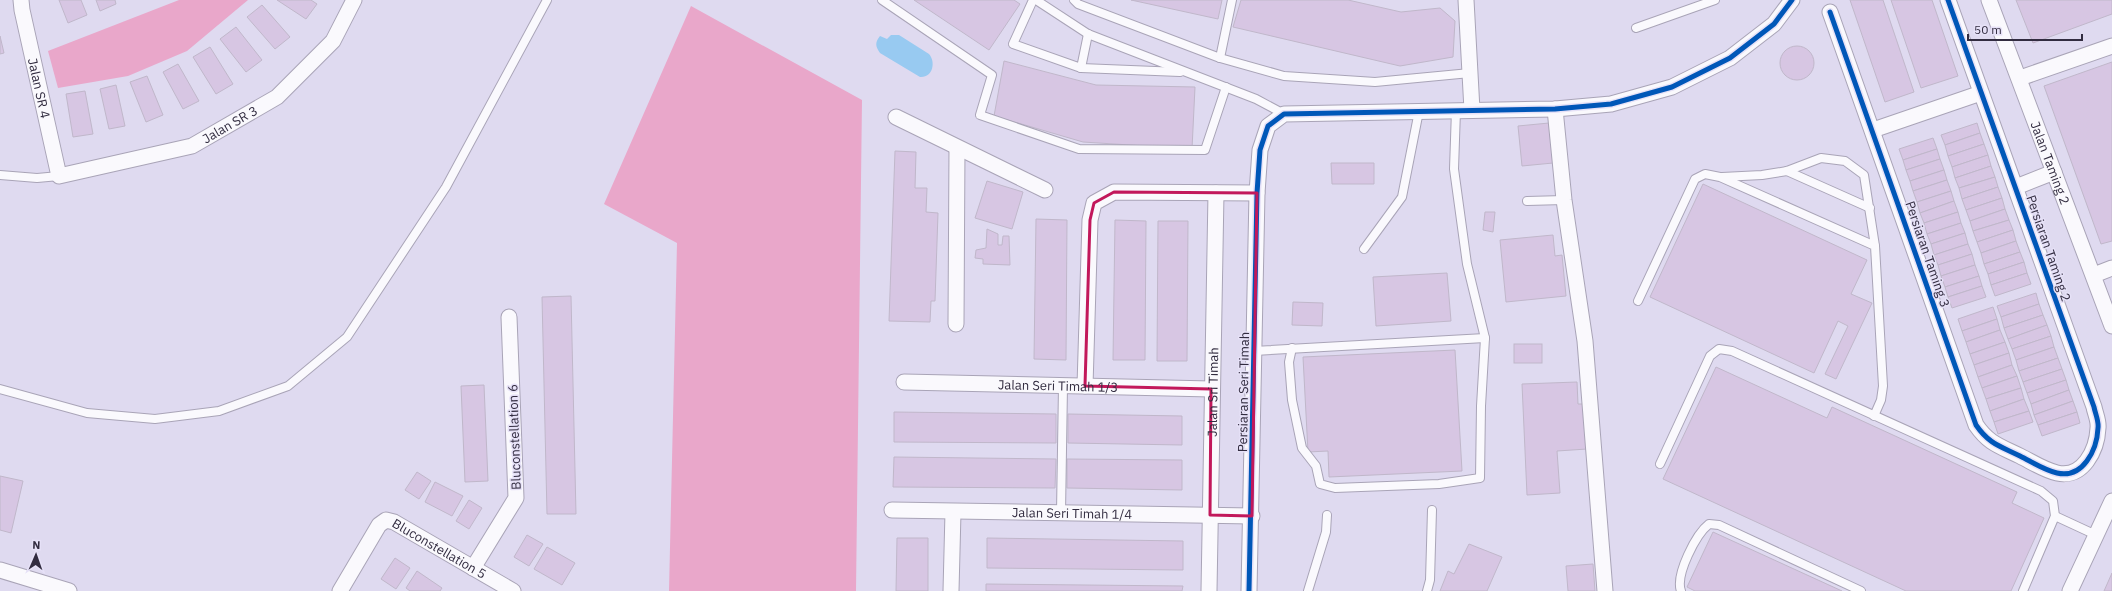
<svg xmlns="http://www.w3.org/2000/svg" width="2112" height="591" viewBox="0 0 2112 591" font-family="'IBM Plex Sans',sans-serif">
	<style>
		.green { fill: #e9a7ca }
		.water { fill: #98caf1 }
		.building { fill: #d7c6e3; stroke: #c0b7ca }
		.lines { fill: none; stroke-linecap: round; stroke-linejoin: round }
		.service-casing { stroke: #a9a4b7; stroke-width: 10 }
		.minor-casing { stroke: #a9a4b7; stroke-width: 17 }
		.service { stroke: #faf9fd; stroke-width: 8 }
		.minor { stroke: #faf9fd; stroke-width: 15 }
		.cycleway-casing { stroke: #e6e1f7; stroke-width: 8 }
		.cycleway { stroke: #0057b8; stroke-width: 5 }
		.marked { fill: none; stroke: #c2185b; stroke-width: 3; stroke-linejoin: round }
		.labels { text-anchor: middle; stroke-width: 3; stroke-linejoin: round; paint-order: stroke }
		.street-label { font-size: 13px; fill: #322c40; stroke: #e6e1f7 }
	</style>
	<rect width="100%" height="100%" fill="#dfdaf0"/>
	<g class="green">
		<polygon points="179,0 248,0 187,51 128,76 58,88 48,51"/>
		<polygon points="691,6 862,100 856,591 669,591 677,243 604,204"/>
	</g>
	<path class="water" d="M 891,35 L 899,35 L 929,54 C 936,62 933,78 920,77 L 880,53 C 875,46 875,42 880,36 L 887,39 Z"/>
	<g class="building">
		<polygon points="59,0 81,0 87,15 68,23"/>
		<polygon points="96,0 115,0 116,4 100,11"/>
		<polygon points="277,0 311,0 317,4 306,19"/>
		<polygon points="914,0 1014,0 1020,4 989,50"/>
		<polygon points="1131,0 1222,0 1218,19"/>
		<polygon points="1241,0 1348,0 1401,12 1440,8 1455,21 1453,57 1400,66 1233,27"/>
		<polygon points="1850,0 1883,0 1914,92 1885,102"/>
		<polygon points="1891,0 1932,0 1958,76 1921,88"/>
		<polygon points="2016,0 2112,0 2112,14 2033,43"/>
		<polygon points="262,5 290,37 275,49 247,17"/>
		<polygon points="236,27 262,60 246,72 220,39"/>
		<polygon points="0,36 4,53 0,54"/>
		<circle cx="1797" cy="63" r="17"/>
		<polygon points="210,47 233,84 216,94 193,57"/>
		<polygon points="1004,61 1096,85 1195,87 1192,149 1083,142 994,116"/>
		<polygon points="2112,62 2112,241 2101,244 2044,86"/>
		<polygon points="178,64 199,101 183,109 163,72"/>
		<polygon points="147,76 163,115 146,122 130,82"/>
		<polygon points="116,85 125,126 109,129 100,89"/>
		<polygon points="85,91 93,134 73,137 66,94"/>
		<polygon points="1549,123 1553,163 1522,166 1518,126"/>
		<polygon points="1977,123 1980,133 1945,145 1941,135"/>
		<polygon points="1980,133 1984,144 1948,156 1945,145"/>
		<polygon points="1933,138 1937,149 1903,160 1899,149"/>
		<polygon points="1984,144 1988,155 1952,167 1948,156"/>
		<polygon points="1937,149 1940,159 1906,170 1903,160"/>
		<polygon points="895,151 916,152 915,188 927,188 926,212 938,213 935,301 931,301 930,322 889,321"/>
		<polygon points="1988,155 1991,166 1955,178 1952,167"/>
		<polygon points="1940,159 1944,170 1910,181 1906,170"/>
		<polygon points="1331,163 1374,163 1374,184 1332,184"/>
		<polygon points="1991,166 1995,177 1959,188 1955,178"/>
		<polygon points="1944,170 1947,180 1913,191 1910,181"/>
		<polygon points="1995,177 1998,187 1962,199 1959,188"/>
		<polygon points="1947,180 1951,191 1917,202 1913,191"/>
		<polygon points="987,181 1023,192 1012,229 975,218"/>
		<polygon points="1703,184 1867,260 1851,294 1872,303 1836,379 1825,374 1848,326 1838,321 1814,373 1650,297"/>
		<polygon points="1998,187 2002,198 1966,210 1962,199"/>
		<polygon points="1951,191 1954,201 1920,213 1917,202"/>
		<polygon points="2002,198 2005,209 1970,221 1966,210"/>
		<polygon points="1954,201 1958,212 1924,223 1920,213"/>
		<polygon points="2005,209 2009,220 1973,231 1970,221"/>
		<polygon points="1485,212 1495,212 1493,232 1483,230"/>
		<polygon points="1958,212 1961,223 1927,234 1924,223"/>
		<polygon points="1036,219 1067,220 1066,360 1034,359"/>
		<polygon points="1115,220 1146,221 1145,360 1113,360"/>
		<polygon points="2009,220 2013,230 1977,242 1973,231"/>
		<polygon points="1158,221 1188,221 1187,361 1157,361"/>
		<polygon points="1961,223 1965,233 1931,244 1927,234"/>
		<polygon points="987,229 998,234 998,245 1002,245 1003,236 1009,236 1010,265 983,264 983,259 975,258 976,250 986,248"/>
		<polygon points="2013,230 2016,241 1981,253 1977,242"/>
		<polygon points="1965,233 1968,244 1934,255 1931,244"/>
		<polygon points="1553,235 1555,256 1562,255 1566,296 1506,302 1500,240"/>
		<polygon points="2016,241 2020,252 1984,264 1981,253"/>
		<polygon points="1968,244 1972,254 1938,265 1934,255"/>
		<polygon points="2020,252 2024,262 1988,274 1984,264"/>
		<polygon points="1972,254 1975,265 1941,276 1938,265"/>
		<polygon points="2024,262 2027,273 1991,285 1988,274"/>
		<polygon points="1975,265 1979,276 1945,287 1941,276"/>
		<polygon points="1447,273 1451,321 1376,326 1373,277"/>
		<polygon points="2027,273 2031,284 1995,296 1991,285"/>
		<polygon points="1979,276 1982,286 1948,297 1945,287"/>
		<polygon points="1982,286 1986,297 1952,308 1948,297"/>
		<polygon points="2036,293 2039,304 2001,317 1997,306"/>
		<polygon points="571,296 576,514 547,514 542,297"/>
		<polygon points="1293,302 1323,303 1322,326 1292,325"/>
		<polygon points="2039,304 2043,315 2004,328 2001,317"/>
		<polygon points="1993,307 1997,319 1962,331 1958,319"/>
		<polygon points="2043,315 2047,325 2008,339 2004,328"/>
		<polygon points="1997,319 2000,330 1966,342 1962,331"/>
		<polygon points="2047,325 2051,336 2012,349 2008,339"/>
		<polygon points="2000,330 2005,342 1970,354 1966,342"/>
		<polygon points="2051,336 2054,347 2016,360 2012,349"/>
		<polygon points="2005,342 2009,353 1974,365 1970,354"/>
		<rect x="1514" y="344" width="28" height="19"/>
		<polygon points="2054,347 2058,358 2019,371 2016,360"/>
		<polygon points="1455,350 1462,471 1329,477 1328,451 1308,452 1303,357"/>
		<polygon points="2009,353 2012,365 1978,377 1974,365"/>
		<polygon points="2058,358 2062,369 2023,382 2019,371"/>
		<polygon points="2012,365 2017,376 1982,388 1978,377"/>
		<polygon points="1716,367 1827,418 1832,407 2017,492 2012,503 2044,518 2011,591 1906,591 1663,479"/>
		<polygon points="2062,369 2066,380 2027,393 2023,382"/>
		<polygon points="2017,376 2021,388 1986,399 1982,388"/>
		<polygon points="2066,380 2069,390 2031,404 2027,393"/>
		<polygon points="1577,382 1578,404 1585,404 1587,449 1557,451 1560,493 1527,495 1522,384"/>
		<polygon points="484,385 488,481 465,482 461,386"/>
		<polygon points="2021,388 2024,399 1990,411 1986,399"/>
		<polygon points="2069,390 2073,401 2034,415 2031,404"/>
		<polygon points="2024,399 2029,411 1994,422 1990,411"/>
		<polygon points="2073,401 2077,412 2038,425 2034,415"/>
		<polygon points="2029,411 2033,422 1998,434 1994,422"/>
		<polygon points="894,412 1056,414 1056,443 894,442"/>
		<polygon points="2077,412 2080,423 2042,436 2038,425"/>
		<polygon points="1068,414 1182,416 1182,445 1068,443"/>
		<polygon points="894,457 1056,459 1055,488 893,487"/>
		<polygon points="1067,459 1182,460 1182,490 1067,488"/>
		<polygon points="417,472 431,481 419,499 405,490"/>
		<polygon points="0,476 23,481 11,533 0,530"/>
		<polygon points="435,482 463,496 452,516 425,502"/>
		<polygon points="469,500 482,508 469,529 456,521"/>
		<polygon points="1713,532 1842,591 1695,591 1687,587"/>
		<polygon points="527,535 543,544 529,566 514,557"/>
		<polygon points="897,538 928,538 928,591 896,591"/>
		<polygon points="987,538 1183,541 1183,570 987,568"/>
		<polygon points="1469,544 1502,557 1487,591 1440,591 1448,571 1454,574"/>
		<polygon points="547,547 575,563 562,585 534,569"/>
		<polygon points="395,558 410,568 396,589 381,579"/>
		<polygon points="1593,564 1595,591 1568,591 1566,566"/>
		<polygon points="417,571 442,588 440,591 410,591 406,588"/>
		<polygon points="2112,573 2112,591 2104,591"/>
		<polygon points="986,584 1183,586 1182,591 986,591"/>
	</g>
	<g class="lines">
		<defs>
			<g id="service">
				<polyline points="882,0 992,75 980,115 1079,149 1205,150 1226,87"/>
				<polyline points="1033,0 1013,44 1081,68 1180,72"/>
				<polyline points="1036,0 1088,34 1256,99 1284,114"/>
				<polyline points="1074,0 1078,4 1220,58 1284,76 1375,82 1470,73"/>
				<polyline points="1636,28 1715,0"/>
				<polyline points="1220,58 1232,0"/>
				<polyline points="1081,68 1088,34"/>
				<polyline points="1787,171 1870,208"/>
				<polyline points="0,175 37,178 59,176"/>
				<polyline points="1722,177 1762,175 1787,171 1821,158 1845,161 1864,175 1875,246"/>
				<polyline points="1527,201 1564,200"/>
				<polyline points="1364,249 1402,197 1419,111"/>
				<polyline points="1638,301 1695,179 1705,174 1720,177 1875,246 1883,386 1881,400 1874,416"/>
				<polyline points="1292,348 1289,362 1292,400 1302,448 1316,466 1320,484 1335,488 1439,484 1480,478 1481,406 1485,338 1467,264 1454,169 1456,110"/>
				<polyline points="1254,351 1485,338"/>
				<polyline points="0,389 87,413 155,419 219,411 288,386 347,337 446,187 547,0"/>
				<polyline points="1660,464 1710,356 1719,349 1732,351 2041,491 2053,501 2055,516 2023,591"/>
				<polyline points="1061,513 1063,386"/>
				<polyline points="2055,516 2096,535"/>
				<polyline points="1308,591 1326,532 1327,515"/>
				<polyline points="1427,591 1430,580 1432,510"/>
				<path d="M 1681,591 C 1675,575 1696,534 1709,524 L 1719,525 L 1861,591"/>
			</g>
			<g id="minor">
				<path id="s1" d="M 21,0 L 22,10 L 59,176 L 192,146 L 277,97 L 333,41 L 354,0"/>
				<polyline points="1466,0 1472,110"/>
				<path id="s2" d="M 1989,0 L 2112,326"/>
				<path d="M 1830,12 L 1976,425 C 1989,444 2000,446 2020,456 C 2032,462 2044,470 2057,473 C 2083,479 2097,450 2098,428 C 2099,421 2095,413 2094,407 L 1948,0"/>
				<polyline points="2020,78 2112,46"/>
				<polyline points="1555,109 1564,200 1585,341 1605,591"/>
				<polyline points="896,117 1045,190"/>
				<polyline points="1873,130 1981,93"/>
				<polyline points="2016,187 2054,172"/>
				<polyline points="2094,275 2112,268"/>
				<polyline points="956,324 957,148"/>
				<path id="s3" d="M 904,382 L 1211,389"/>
				<polyline points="1085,386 1090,220 1094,203 1114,192 1257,193"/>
				<path id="s4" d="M 892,510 L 1252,516"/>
				<polyline points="473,568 516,498 509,317"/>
				<polyline points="0,570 69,591"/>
				<path id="s5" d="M 340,591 L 379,525 L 386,520 L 394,522 L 513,591"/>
				<polyline points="951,591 953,512"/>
				<path id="s6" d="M 1209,591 L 1216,193"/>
				<polyline points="1249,591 1257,193 1260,150 1268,126 1284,114 1555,109 1611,104 1672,87 1730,58 1774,24 1792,0"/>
				<polyline points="2070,591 2112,501"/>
			</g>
		</defs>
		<use href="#service" class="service-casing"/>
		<use href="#minor" class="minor-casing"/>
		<use href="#service" class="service"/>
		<use href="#minor" class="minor"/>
		<defs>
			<g id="cycleway">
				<path d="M 1830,12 L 1976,425 C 1989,444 2000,446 2020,456 C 2032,462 2044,470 2057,473 C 2083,479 2097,450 2098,428 C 2099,421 2095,413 2094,407 L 1948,0"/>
				<polyline points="1249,591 1257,193 1260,150 1268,126 1284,114 1555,109 1611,104 1672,87 1730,58 1774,24 1792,0"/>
			</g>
		</defs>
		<use href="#cycleway" class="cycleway-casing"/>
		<use href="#cycleway" class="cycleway"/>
	</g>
	<path class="marked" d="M 1114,192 L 1257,193 L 1252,516 L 1210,515 L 1211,389 L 1085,386 L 1090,220 L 1094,203 Z"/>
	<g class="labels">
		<g class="street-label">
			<text dy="5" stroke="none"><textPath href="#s1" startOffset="90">Jalan SR 4</textPath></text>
			<text dy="5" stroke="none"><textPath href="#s1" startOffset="360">Jalan SR 3</textPath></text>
			<text dy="5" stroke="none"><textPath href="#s2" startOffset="174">Jalan Taming 2</textPath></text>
			<text transform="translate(2049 248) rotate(71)" y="5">Persiaran Taming 2</text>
			<text transform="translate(1928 254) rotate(71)" y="5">Persiaran Taming 3</text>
			<text dy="5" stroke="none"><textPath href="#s3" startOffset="154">Jalan Seri Timah 1/3</textPath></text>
			<text dy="5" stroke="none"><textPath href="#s6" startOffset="199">Jalan Sri Timah</textPath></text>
			<text transform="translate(1243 392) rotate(-89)" y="5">Persiaran Seri Timah</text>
			<text transform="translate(514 437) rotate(-92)" y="5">Bluconstellation 6</text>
			<text dy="5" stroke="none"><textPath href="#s4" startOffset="180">Jalan Seri Timah 1/4</textPath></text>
			<text dy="5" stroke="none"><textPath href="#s5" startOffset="146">Bluconstellation 5</textPath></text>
		</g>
	</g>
	<g transform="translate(36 555) rotate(2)" stroke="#e6e1f7" stroke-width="3" paint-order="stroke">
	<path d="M0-3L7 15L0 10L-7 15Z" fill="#322c40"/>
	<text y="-6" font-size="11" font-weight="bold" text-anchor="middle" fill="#322c40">N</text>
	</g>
	<path d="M1968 34v6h114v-6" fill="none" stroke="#322c40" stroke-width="2"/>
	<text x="1974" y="34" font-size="12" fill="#322c40" stroke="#e6e1f7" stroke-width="3" paint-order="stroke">50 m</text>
</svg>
